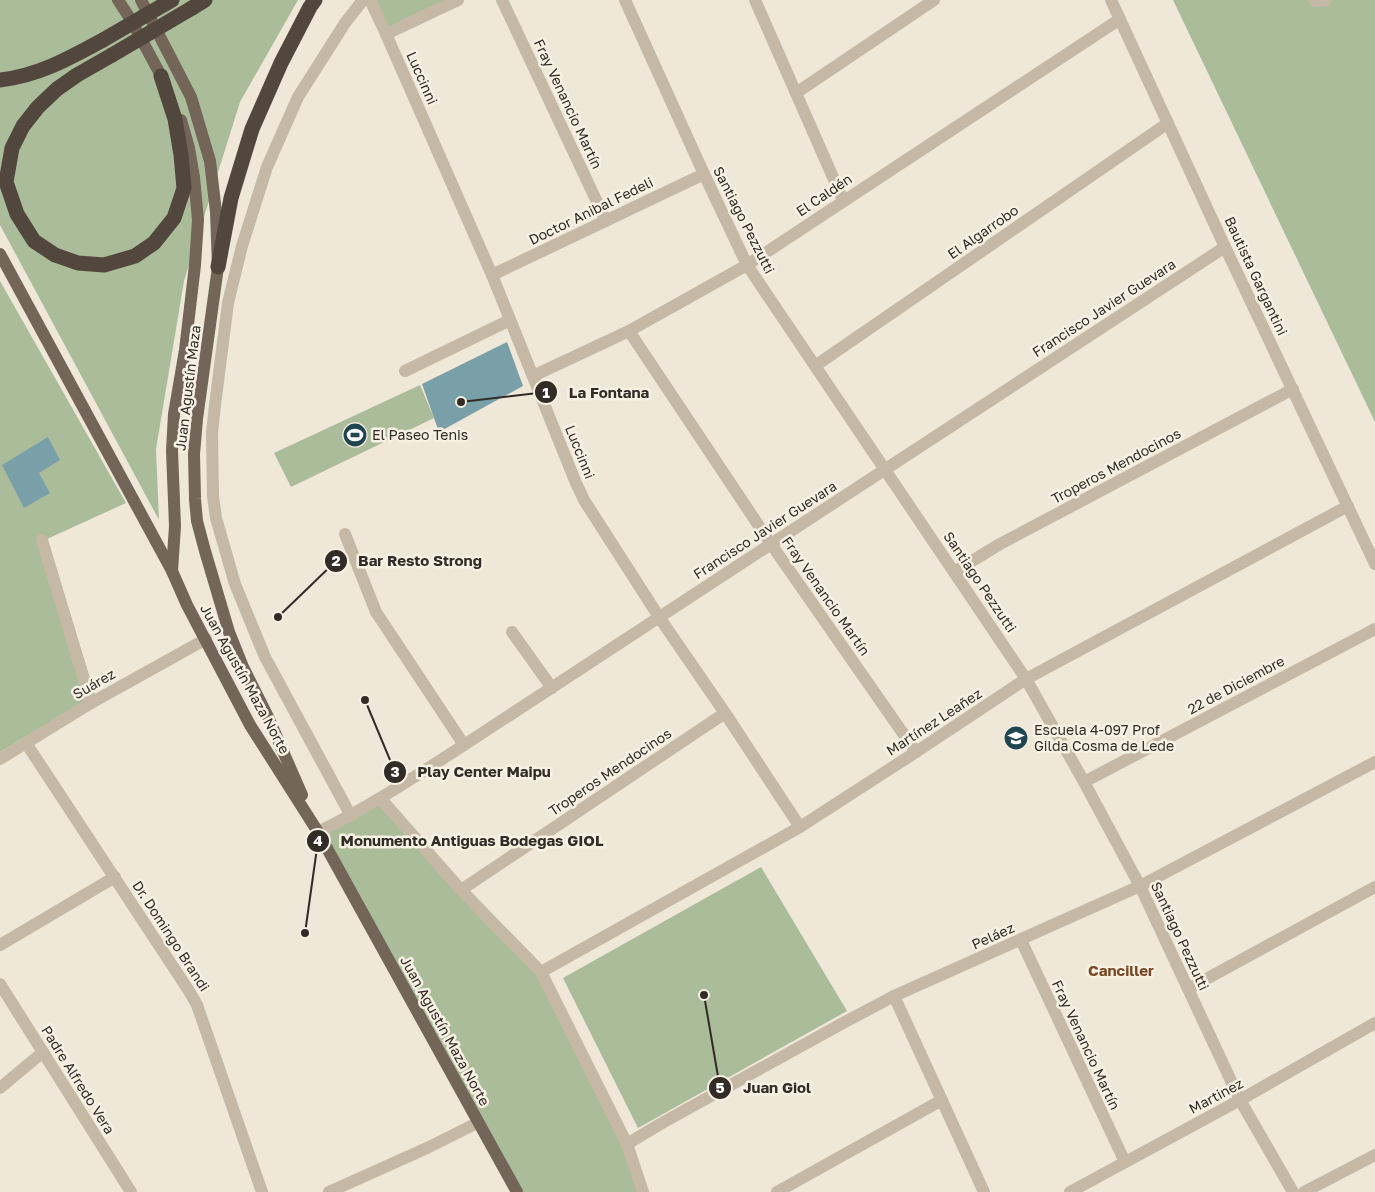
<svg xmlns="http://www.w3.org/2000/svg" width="1375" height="1192" viewBox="0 0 1375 1192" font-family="'Golos Text',sans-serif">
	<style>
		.green { fill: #abbc9a }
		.water { fill: #79a0a9 }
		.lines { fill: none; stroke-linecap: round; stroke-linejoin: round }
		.minor { stroke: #c5b9a5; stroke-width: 12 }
		.major { stroke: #736558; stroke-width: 12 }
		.highway { stroke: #52473d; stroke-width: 15 }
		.highway-bridge { stroke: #52473d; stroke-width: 15 }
		.labels { text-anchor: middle; stroke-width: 5; stroke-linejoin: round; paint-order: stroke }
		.street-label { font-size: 14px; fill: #322b26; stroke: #f7f1e4 }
		.poi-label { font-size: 14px; fill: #322b26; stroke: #f7f1e4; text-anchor: start }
		.neighbourhood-label { font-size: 15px; font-weight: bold; fill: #7a4725; stroke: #f7f1e4 }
		.leader { fill: none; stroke: #322b26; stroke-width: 2 }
		.callout-dot { fill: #322b26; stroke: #f7f1e4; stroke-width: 2 }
		.mark-label { font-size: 15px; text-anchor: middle; font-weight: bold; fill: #fff }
		.callout-label { font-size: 15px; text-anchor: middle; font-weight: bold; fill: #322b26; stroke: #f7f1e4; stroke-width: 5; stroke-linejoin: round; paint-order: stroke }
	</style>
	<rect width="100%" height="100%" fill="#efe7d8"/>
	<g class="green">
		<polygon points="0,0 298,0 240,102 184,281 156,449 159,520 0,225"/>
		<polygon points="375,0 447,0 387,29"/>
		<polygon points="1173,0 1375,0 1375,422"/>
		<polygon points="0,281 126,503 47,539 95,695 0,752"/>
		<polygon points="420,385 434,418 291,487 274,453"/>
		<polygon points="381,799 541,972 643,1192 517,1192 318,832"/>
		<polygon points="761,867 847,1011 638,1128 563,978"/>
	</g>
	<g class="water">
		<polygon points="507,342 523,386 439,432 422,384"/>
		<polygon points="48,437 60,460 39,473 50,493 24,508 2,465"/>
	</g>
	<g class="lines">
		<g class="minor">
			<polyline points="370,0 386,34 492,275 576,483 584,500 659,617 725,713 800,827"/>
			<polyline points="502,0 606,221"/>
			<polyline points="625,0 704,174 747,265 1026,679 1084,782 1140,886 1240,1100 1293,1192"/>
			<polyline points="755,0 843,200"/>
			<polyline points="1111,0 1225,247 1375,564"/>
			<polyline points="1314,0 1317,1 1326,0"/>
			<polyline points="386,34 458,0"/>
			<polyline points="796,93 934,0"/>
			<polyline points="492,275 704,174"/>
			<polyline points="629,331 771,544 916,752"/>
			<polyline points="815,366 1168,123"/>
			<polyline points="405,371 510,320"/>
			<polyline points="533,376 629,331 747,265 1120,19"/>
			<polyline points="345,534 376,612 464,745"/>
			<polyline points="42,540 91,703"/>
			<polyline points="954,572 1000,544 1293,389"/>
			<polyline points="512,632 552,688"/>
			<polyline points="26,743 189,991 197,1005 262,1192"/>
			<polyline points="0,759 91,703 206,639"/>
			<polyline points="1084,782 1375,629"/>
			<polyline points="381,799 461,890 541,972 627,1144 643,1192"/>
			<polyline points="351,816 265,657 235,584 216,518 213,496 212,433 215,405 228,303 242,246 267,167 298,97 345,23 363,0"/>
			<path d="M 318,832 C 369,807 416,776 464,745 L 1225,247"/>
			<polyline points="461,890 725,713"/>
			<polyline points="1021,940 1125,1162"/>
			<polyline points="0,945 115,877"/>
			<polyline points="541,972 800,827 916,752 1026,679 1348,506"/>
			<polyline points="0,984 131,1192"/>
			<polyline points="1188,989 1375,887"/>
			<polyline points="894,996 984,1192"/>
			<polyline points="0,1088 43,1052"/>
			<polyline points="627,1144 662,1123 843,1023 894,996 1140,886 1375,762"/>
			<polyline points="329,1192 427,1148 479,1122"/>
			<polyline points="777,1192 942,1100"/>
			<polyline points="1070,1192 1240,1100 1375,1023"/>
			<polyline points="1304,1192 1375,1155"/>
		</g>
		<g class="major">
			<polyline points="118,0 131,20 165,83"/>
			<polyline points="141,0 191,97 210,161 216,212 218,267 197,419 194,454 195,499 197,521 205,551 229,632 243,667 268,717 302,795"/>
			<polyline points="0,254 172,571 187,605 250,725 318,832 517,1192"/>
			<polyline points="172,571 175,526 172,451 174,414 185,350 195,265 198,220 194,177 189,148 181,120"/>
		</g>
		<g class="highway">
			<polyline points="192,8 205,0"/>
			<polyline points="112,55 77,75 57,89 38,107 23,126 12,148 6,182 17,214 34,241 55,255 78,263 104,265 135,256 154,243 174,218 184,188 181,155 175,119 161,76"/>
			<path d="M 0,80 C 38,76 70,58 103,40"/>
			<polyline points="218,267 231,198 252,129 281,63 310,7 315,0"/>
		</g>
		<g class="highway-bridge">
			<polyline points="103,40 172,0"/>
			<polyline points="112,55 192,8"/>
		</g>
	</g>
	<defs>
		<symbol id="stadium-disc" viewBox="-11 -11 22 22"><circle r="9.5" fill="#1f4550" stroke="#f7f1e4"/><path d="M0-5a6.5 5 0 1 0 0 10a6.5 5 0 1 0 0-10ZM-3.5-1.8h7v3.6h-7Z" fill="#fff"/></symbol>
		<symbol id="school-disc" viewBox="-11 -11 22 22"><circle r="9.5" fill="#1f4550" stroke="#f7f1e4"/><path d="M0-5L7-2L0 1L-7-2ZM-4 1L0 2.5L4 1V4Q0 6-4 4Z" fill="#fff"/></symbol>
	</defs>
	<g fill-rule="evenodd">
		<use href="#stadium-disc" x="341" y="421" width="28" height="28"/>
		<use href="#school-disc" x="1002" y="724" width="28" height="28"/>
	</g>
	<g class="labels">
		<g class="street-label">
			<text transform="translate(422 78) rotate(66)" y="5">Luccinni</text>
			<text transform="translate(568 104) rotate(65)" y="5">Fray Venancio Martín</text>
			<text transform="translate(824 195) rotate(-34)" y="5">El Caldén</text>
			<text transform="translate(591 211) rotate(-26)" y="5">Doctor Anibal Fedeli</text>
			<text transform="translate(744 220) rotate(63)" y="5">Santiago Pezzutti</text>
			<text transform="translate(983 232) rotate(-35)" y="5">El Algarrobo</text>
			<text transform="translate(1256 276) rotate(65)" y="5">Bautista Gargantini</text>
			<text transform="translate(1104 308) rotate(-33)" y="5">Francisco Javier Guevara</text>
			<text transform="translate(188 388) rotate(-83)" y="5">Juan Agustín Maza</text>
			<text transform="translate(580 452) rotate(68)" y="5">Luccinni</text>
			<text transform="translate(1116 466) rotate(-28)" y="5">Troperos Mendocinos</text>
			<text transform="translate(765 530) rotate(-33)" y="5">Francisco Javier Guevara</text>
			<text transform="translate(980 582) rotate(56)" y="5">Santiago Pezzutti</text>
			<text transform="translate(826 596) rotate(55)" y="5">Fray Venancio Martín</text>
			<text transform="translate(245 679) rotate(61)" y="5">Juan Agustín Maza Norte</text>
			<text transform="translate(94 684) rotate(-30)" y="5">Suárez</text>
			<text transform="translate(1236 685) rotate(-28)" y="5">22 de Diciembre</text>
			<text transform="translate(934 722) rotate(-33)" y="5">Martínez Leañez</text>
			<text transform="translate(610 772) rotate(-34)" y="5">Troperos Mendocinos</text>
			<text transform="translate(171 936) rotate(57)" y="5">Dr. Domingo Brandi</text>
			<text transform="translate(993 936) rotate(-24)" y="5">Peláez</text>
			<text transform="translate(1180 936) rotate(65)" y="5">Santiago Pezzutti</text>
			<text transform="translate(445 1031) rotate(61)" y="5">Juan Agustín Maza Norte</text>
			<text transform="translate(1086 1045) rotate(65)" y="5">Fray Venancio Martín</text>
			<text transform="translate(78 1080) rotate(58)" y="5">Padre Alfredo Vera</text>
			<text transform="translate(1216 1096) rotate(-28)" y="5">Martinez</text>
		</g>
		<g class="poi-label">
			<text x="372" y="440">El Paseo Tenis</text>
			<text x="1034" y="735">Escuela 4-097 Prof<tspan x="1034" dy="16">Gilda Cosma de Lede</tspan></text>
		</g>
		<g class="neighbourhood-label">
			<text x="1121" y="976">Canciller</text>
		</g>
	</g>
	<path class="leader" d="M461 402L546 392M278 617L336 561M365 700L395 772M305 933L318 841M704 995L720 1088"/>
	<g class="callout-dot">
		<circle cx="461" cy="402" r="5"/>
		<circle cx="278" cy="617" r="5"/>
		<circle cx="365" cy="700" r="5"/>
		<circle cx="305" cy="933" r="5"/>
		<circle cx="704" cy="995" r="5"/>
		<circle cx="546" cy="392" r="12"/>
		<circle cx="336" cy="561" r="12"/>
		<circle cx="395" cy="772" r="12"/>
		<circle cx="318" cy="841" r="12"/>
		<circle cx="720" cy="1088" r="12"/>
	</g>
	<g class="mark-label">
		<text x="546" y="398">1</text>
		<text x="336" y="566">2</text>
		<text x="395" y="777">3</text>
		<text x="318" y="846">4</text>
		<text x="720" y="1093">5</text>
	</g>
	<g class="callout-label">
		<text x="609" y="398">La Fontana</text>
		<text x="420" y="566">Bar Resto Strong</text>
		<text x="484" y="777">Play Center Maipu</text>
		<text x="472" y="846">Monumento Antiguas Bodegas GIOL</text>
		<text x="777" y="1093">Juan Giol</text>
	</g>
</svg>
